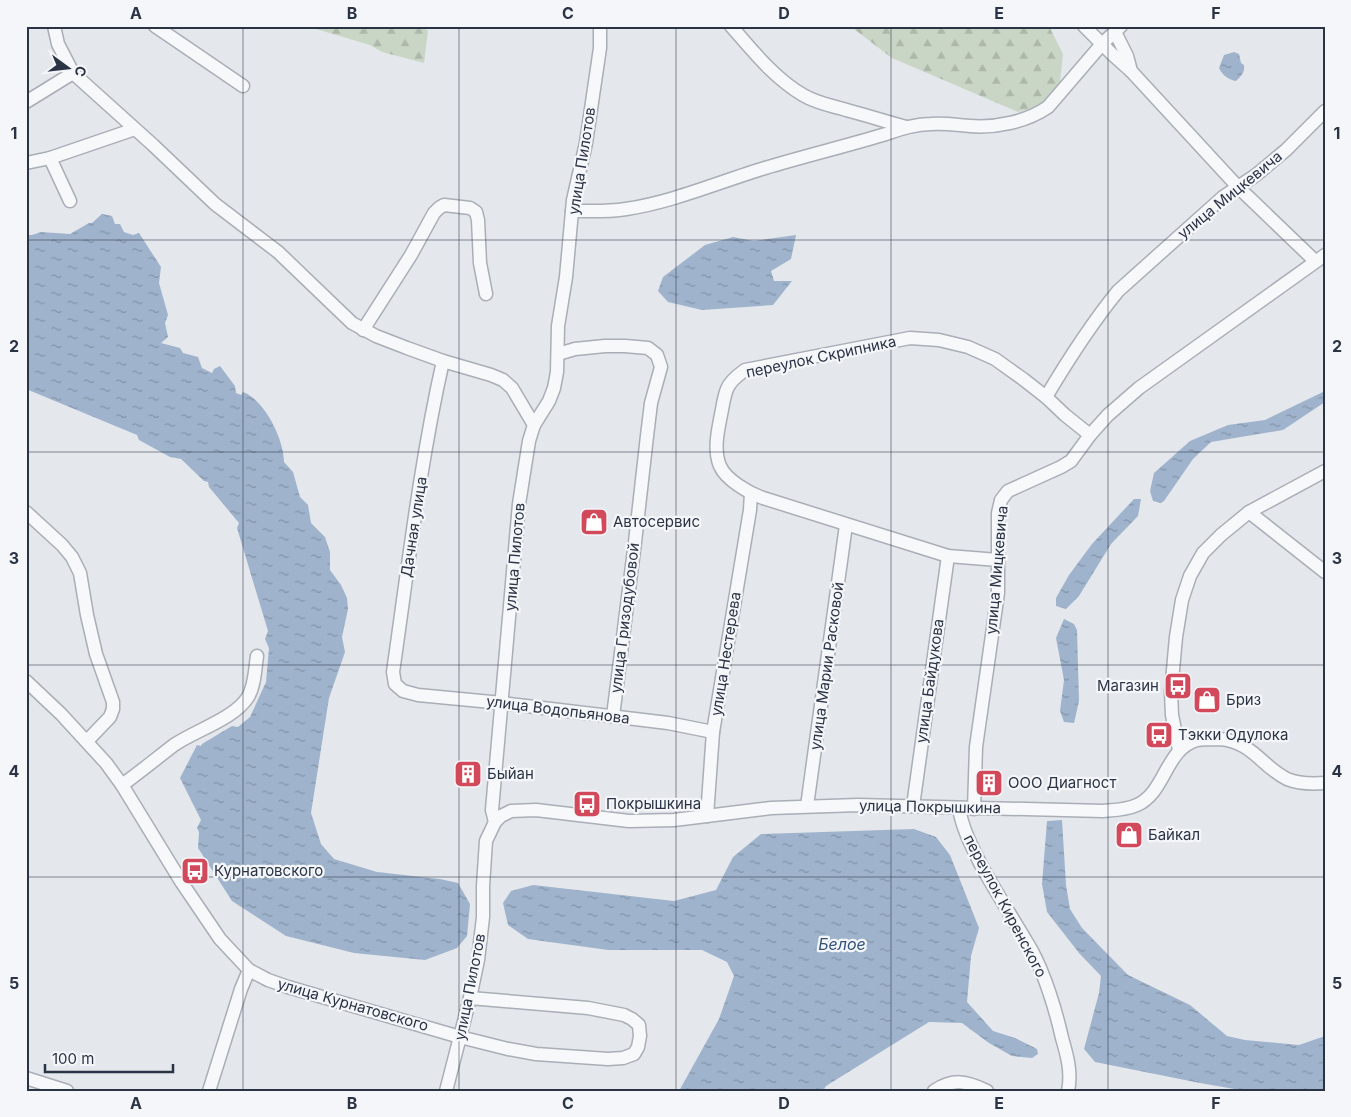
<svg xmlns="http://www.w3.org/2000/svg" width="1351" height="1117" viewBox="0 0 1351 1117" font-family="Inter,sans-serif">
	<style>
		.forest { fill: url(#forest-firs) }
		.water { fill: url(#water-ripples) }
		.lines { fill: none; stroke-linecap: round; stroke-linejoin: round }
		.minor-casing { stroke: #a9aeb7; stroke-width: 15 }
		.minor { stroke: #f7f8fa; stroke-width: 12 }
		.grid { fill: none; stroke: #2b3445; stroke-width: 1; stroke-opacity: 0.55 }
		.labels { text-anchor: middle; stroke-width: 4.5; stroke-linejoin: round; paint-order: stroke }
		.street-label { font-size: 15px; fill: #2b3445; stroke: #f4f6f9 }
		.poi-label { font-size: 15px; fill: #2b3445; stroke: #f4f6f9; text-anchor: start }
		.water-label { font-size: 16px; font-style: italic; fill: #34527a; stroke: #f4f6f9 }
		.neatline { fill: none; stroke: #2b3445; stroke-width: 2 }
		.grid-label { font-size: 16px; text-anchor: middle; font-weight: bold; fill: #2b3445 }
	</style>
	<defs>
		<pattern id="forest-firs" width="22" height="20" patternUnits="userSpaceOnUse" patternTransform="scale(1.25)"><rect width="22" height="20" fill="#c9d6c5"/><path d="M5 1l3.5 6h-7zM16 11l3.5 6h-7z" fill="#adb8ab"/></pattern>
		<pattern id="water-ripples" width="26" height="14" patternUnits="userSpaceOnUse" patternTransform="scale(1.25)"><rect width="26" height="14" fill="#9fb4cc"/><path d="M2 4q2-2 4 0t4 0M15 11q2-2 4 0t4 0" fill="none" stroke="#8293a7"/></pattern>
	</defs>
	<rect width="100%" height="100%" fill="#e4e7ec"/>
	<g class="forest">
		<polygon points="306,26 422,26 428,31 424,63 382,52 370,45"/>
		<polygon points="850,26 1049,26 1063,54 1060,81 1045,104 1018,112 892,58"/>
	</g>
	<g class="water">
		<path d="M 1234,52 L 1239,54 L 1241,63 L 1244,65 C 1245,73 1241,76 1236,81 C 1229,80 1222,75 1219,68 L 1224,55 Z"/>
		<path d="M 102,214 L 112,216 L 115,224 L 120,224 L 124,232 L 133,235 L 139,233 L 161,267 L 159,283 L 168,315 L 165,323 L 168,337 L 161,343 L 180,348 L 183,353 L 198,357 L 202,368 L 212,373 L 214,369 L 220,366 L 235,386 L 236,393 L 241,395 L 243,392 C 265,400 284,440 284,462 L 293,472 L 300,497 L 308,505 L 311,523 L 325,537 L 330,552 L 330,570 L 341,585 L 347,598 L 348,609 L 342,637 L 345,652 L 329,698 L 311,813 L 321,844 L 334,859 L 377,872 L 440,879 L 458,883 L 470,904 L 467,936 L 457,948 L 425,960 L 354,953 L 286,936 L 232,901 L 198,848 L 199,832 L 197,828 L 201,820 L 180,778 L 197,745 L 201,746 L 202,744 L 232,726 L 238,727 L 250,717 L 266,682 L 269,648 L 265,639 L 268,631 L 237,528 L 239,523 L 209,487 L 208,482 L 204,481 L 181,459 L 170,457 L 139,440 L 137,435 L 26,389 L 26,235 L 32,235 L 41,232 L 70,234 L 89,223 L 92,223 Z"/>
		<polygon points="796,235 791,259 771,271 774,281 792,281 773,305 702,310 668,302 658,291 663,277 705,245 733,237 754,241"/>
		<polygon points="1325,391 1325,402 1283,430 1211,442 1193,459 1164,501 1161,503 1153,501 1150,491 1154,473 1190,441 1228,425 1265,420"/>
		<polygon points="1134,499 1141,499 1138,516 1111,544 1079,596 1066,609 1056,606 1056,598 1069,575 1092,544"/>
		<polygon points="1064,619 1074,624 1077,630 1079,701 1074,723 1064,722 1060,711 1064,680 1056,638"/>
		<polygon points="1062,820 1066,885 1070,909 1082,928 1128,975 1190,1005 1227,1036 1245,1040 1299,1045 1325,1036 1325,1091 1246,1091 1200,1083 1095,1062 1084,1049 1099,993 1101,976 1079,953 1047,912 1042,884 1047,821"/>
		<polygon points="914,829 936,837 950,855 979,928 971,956 967,1002 993,1031 1015,1038 1037,1049 1038,1054 1032,1058 1012,1056 989,1043 962,1023 929,1022 826,1086 823,1091 679,1091 719,1019 734,976 727,962 702,950 608,950 528,939 508,925 503,903 511,891 533,885 674,901 716,890 733,857 761,834"/>
	</g>
	<g class="lines">
		<defs>
			<g id="minor">
				<polyline points="54,26 58,44 73,73 153,145 215,204 278,252 352,323 376,336 407,348 443,361 491,375 503,380 512,388 534,425"/>
				<polyline points="155,26 243,86"/>
				<path d="M 731,26 C 753,51 774,78 803,95 C 818,104 834,106 850,111 C 869,116 887,122 906,127"/>
				<polyline points="1084,26 1112,54 1131,71 1238,187 1315,261"/>
				<polyline points="1115,32 1127,56 1131,71"/>
				<polyline points="26,102 73,73"/>
				<polyline points="50,158 70,201"/>
				<polyline points="26,163 50,158 135,129"/>
				<path d="M 572,211 C 590,211 608,212 626,209 C 673,202 719,182 765,168 C 805,156 846,146 886,134 C 901,129 915,124 931,124 C 944,123 957,125 970,126 C 996,128 1026,122 1048,107 L 1102,44 L 1121,26"/>
				<polyline points="363,330 411,255 434,213 439,208 444,205 470,208 476,212 478,220 480,263 486,294"/>
				<polyline points="558,354 575,349 605,346 625,346 648,348 657,355 661,367 651,403 647,436 635,542 613,716"/>
				<path d="M 443,361 C 420,463 408,568 393,672 L 395,684 L 403,691 L 418,695 L 502,703 L 668,723 L 713,732"/>
				<path d="M 1046,397 C 1068,360 1091,324 1118,291 L 1223,197 L 1256,175 L 1286,150 L 1325,111"/>
				<polyline points="26,512 62,545 72,557 80,573 87,615 96,654 113,702 113,709 110,717 87,741"/>
				<polyline points="1249,512 1325,572"/>
				<path d="M 998,560 L 948,556 L 763,498 C 749,493 726,480 720,466 C 712,447 720,423 723,404 C 724,399 725,394 727,389 C 730,381 738,375 745,370 L 910,338 L 939,340 L 968,347 L 995,359 L 1023,379 L 1046,397 L 1065,415 L 1090,435"/>
				<polyline points="26,681 61,714 106,763 122,785 182,883 220,939 249,970 268,980 288,987 460,1037 508,1049 536,1054 608,1059 623,1058 634,1054 638,1047 640,1036 639,1025 632,1019 624,1015 588,1008 470,998"/>
				<polyline points="1179,750 1172,715 1171,692 1176,637 1182,600 1190,576 1203,553 1221,535 1249,512 1325,471"/>
				<path d="M 122,785 C 140,772 157,758 174,745 C 196,730 234,719 248,697 C 255,685 255,669 257,656"/>
				<polyline points="807,806 846,525"/>
				<polyline points="913,806 948,556"/>
				<path d="M 959,808 C 962,828 972,847 981,865 C 997,894 1015,922 1032,951 C 1045,975 1056,1011 1062,1038 C 1067,1055 1072,1073 1068,1091"/>
				<polyline points="974,809 976,747 998,593 998,513 1001,500 1008,491 1061,467 1071,461 1090,435 1108,415 1139,388 1325,255"/>
				<polyline points="707,816 713,732 750,510 751,493"/>
				<polyline points="495,822 492,810 519,504 529,441 534,425 549,401 554,388 557,372 558,326 566,277 573,200 586,143 600,48 600,26"/>
				<polyline points="26,1078 67,1091"/>
				<polyline points="209,1091 241,989 249,970"/>
				<path d="M 446,1091 L 470,998 L 478,960 L 483,917 L 483,886 L 486,841 L 495,822 L 501,816 L 511,811 L 536,810 L 629,821 L 674,820 L 771,808 L 858,805 L 1103,811 C 1115,810 1126,810 1137,805 C 1166,792 1165,749 1197,740 C 1205,739 1213,739 1220,739 C 1253,742 1261,766 1287,779 C 1299,784 1312,784 1325,783"/>
				<path d="M 934,1091 C 953,1078 967,1081 987,1091"/>
			</g>
		</defs>
		<use href="#minor" class="minor-casing"/>
		<use href="#minor" class="minor"/>
	</g>
	<path class="grid" d="M 243,26 L 243,1091M 459,26 L 459,1091M 676,26 L 676,1091M 891,26 L 891,1091M 1108,26 L 1108,1091M 26,240 L 1325,240M 26,452 L 1325,452M 26,665 L 1325,665M 26,877 L 1325,877"/>
	<defs>
		<symbol id="shop-square" viewBox="-11 -11 22 22"><rect x="-9" y="-9" width="18" height="18" rx="4" fill="#d1495b" stroke="#f4f6f9"/><path d="M-5-2.5h2.3a2.7 3.5 0 0 1 5.4 0H5L5.5 6h-11ZM-1.5-2.5h3a1.5 2.3 0 0 0-3 0Z" fill="#fff"/></symbol>
		<symbol id="bus-square" viewBox="-11 -11 22 22"><rect x="-9" y="-9" width="18" height="18" rx="4" fill="#d1495b" stroke="#f4f6f9"/><path d="M-5-6H5V4H4V6H2V4H-2V6H-4V4H-5ZM-3.5-4V0h7V-4ZM-3.5 1.2v1.5H-2V1.2ZM2 1.2v1.5H3.5V1.2Z" fill="#fff"/></symbol>
		<symbol id="building-square" viewBox="-11 -11 22 22"><rect x="-9" y="-9" width="18" height="18" rx="4" fill="#d1495b" stroke="#f4f6f9"/><path d="M-4-6H4V6H1V3H-1V6H-4ZM-2.5-4.3h1.7v1.8h-1.7ZM.8-4.3h1.7v1.8H.8ZM-2.5-1h1.7V.8h-1.7ZM.8-1h1.7V.8H.8Z" fill="#fff"/></symbol>
	</defs>
	<g fill-rule="evenodd">
		<use href="#shop-square" x="578" y="506" width="32" height="32"/>
		<use href="#bus-square" x="1162" y="670" width="32" height="32"/>
		<use href="#shop-square" x="1191" y="684" width="32" height="32"/>
		<use href="#bus-square" x="1143" y="719" width="32" height="32"/>
		<use href="#building-square" x="452" y="758" width="32" height="32"/>
		<use href="#building-square" x="973" y="767" width="32" height="32"/>
		<use href="#bus-square" x="571" y="788" width="32" height="32"/>
		<use href="#shop-square" x="1113" y="819" width="32" height="32"/>
		<use href="#bus-square" x="179" y="855" width="32" height="32"/>
	</g>
	<g class="labels">
		<g class="street-label">
			<text transform="translate(582 161) rotate(-81)" y="5">улица Пилотов</text>
			<text transform="translate(1230 195) rotate(-39)" y="5">улица Мицкевича</text>
			<text transform="translate(821 357) rotate(-12)" y="5">переулок Скрипника</text>
			<text transform="translate(414 527) rotate(-81)" y="5">Дачная улица</text>
			<text transform="translate(515 557) rotate(-85)" y="5">улица Пилотов</text>
			<text transform="translate(997 570) rotate(-85)" y="5">улица Мицкевича</text>
			<text transform="translate(625 618) rotate(-83)" y="5">улица Гризодубовой</text>
			<text transform="translate(726 654) rotate(-81)" y="5">улица Нестерева</text>
			<text transform="translate(827 666) rotate(-82)" y="5">улица Марии Расковой</text>
			<text transform="translate(930 681) rotate(-82)" y="5">улица Байдукова</text>
			<text transform="translate(558 710) rotate(7)" y="5">улица Водопьянова</text>
			<text transform="translate(930 807) rotate(1)" y="5">улица Покрышкина</text>
			<text transform="translate(1005 906) rotate(62)" y="5">переулок Киренского</text>
			<text transform="translate(470 987) rotate(-79)" y="5">улица Пилотов</text>
			<text transform="translate(353 1005) rotate(16)" y="5">улица Курнатовского</text>
		</g>
		<g class="poi-label">
			<text x="613" y="527">Автосервис</text>
			<text x="1159" y="691" text-anchor="end">Магазин</text>
			<text x="1226" y="705">Бриз</text>
			<text x="1178" y="740">Тэкки Одулока</text>
			<text x="487" y="779">Быйан</text>
			<text x="1008" y="788">ООО Диагност</text>
			<text x="606" y="809">Покрышкина</text>
			<text x="1148" y="840">Байкал</text>
			<text x="214" y="876">Курнатовского</text>
		</g>
		<g class="water-label">
			<text x="842" y="950">Белое</text>
		</g>
	</g>
	<rect width="1351" height="1117" fill="none" stroke="#f4f6f9" stroke-width="55"/>
	<g transform="translate(68 68) rotate(105)" stroke="#f4f6f9" stroke-width="4" paint-order="stroke">
	<path d="M0-4L9 19L0 12L-9 19Z" fill="#2b3445"/>
	<text y="-8" font-size="14" font-weight="bold" text-anchor="middle" fill="#2b3445">С</text>
	</g>
	<path d="M45 1064v8h128v-8" fill="none" stroke="#2b3445" stroke-width="2.5"/>
	<text x="52" y="1064" font-size="15" fill="#2b3445" stroke="#f4f6f9" stroke-width="4" paint-order="stroke">100 m</text>
	<rect x="28" y="28" width="1296" height="1062" class="neatline"/>
	<g class="grid-label">
		<text x="136" y="19">A</text>
		<text x="352" y="19">B</text>
		<text x="568" y="19">C</text>
		<text x="784" y="19">D</text>
		<text x="999" y="19">E</text>
		<text x="1216" y="19">F</text>
		<text x="14" y="139">1</text>
		<text x="1337" y="139">1</text>
		<text x="14" y="352">2</text>
		<text x="1337" y="352">2</text>
		<text x="14" y="564">3</text>
		<text x="1337" y="564">3</text>
		<text x="14" y="777">4</text>
		<text x="1337" y="777">4</text>
		<text x="14" y="989">5</text>
		<text x="1337" y="989">5</text>
		<text x="136" y="1109">A</text>
		<text x="352" y="1109">B</text>
		<text x="568" y="1109">C</text>
		<text x="784" y="1109">D</text>
		<text x="999" y="1109">E</text>
		<text x="1216" y="1109">F</text>
	</g>
</svg>
